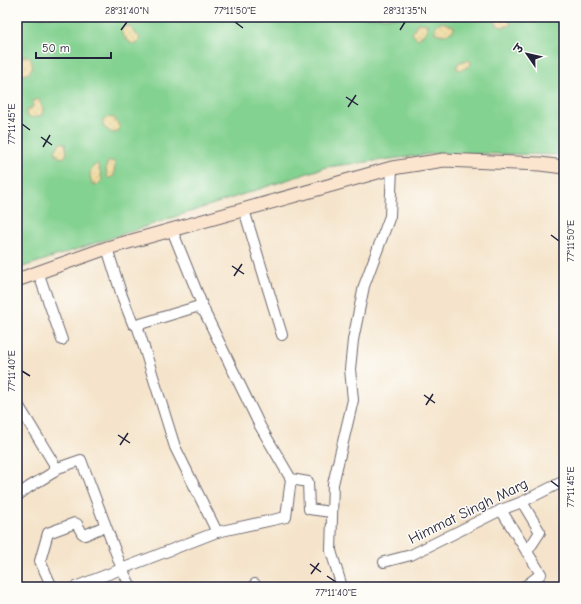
<svg xmlns="http://www.w3.org/2000/svg" width="581" height="604" viewBox="0 0 581 604" font-family="'Comic Neue','Playpen Sans Deva',sans-serif">
	<style>
		.grass { fill: #84d291; stroke: #537a66 }
		.sand { fill: url(#sand-dots); stroke: #887e6c }
		.lines { fill: none; stroke-linecap: round; stroke-linejoin: round }
		.street-casing { stroke: #6c666d; stroke-width: 12 }
		.secondary-casing { stroke: #6c666d; stroke-width: 15 }
		.street { stroke: #fff; stroke-width: 10 }
		.secondary { stroke: #fce5cf; stroke-width: 13 }
		.ticks { fill: none; stroke: #22223b; stroke-width: 1.5 }
		.labels { text-anchor: middle; stroke-width: 3; stroke-linejoin: round; paint-order: stroke }
		.street-label { font-size: 15px; fill: #22223b; stroke: #fdfcf7 }
		.neatline { fill: none; stroke: #22223b; stroke-width: 1.5 }
		.ticks-label { font-size: 10px; text-anchor: middle; fill: #22223b }
	</style>
	<defs>
		<pattern id="sand-dots" width="8" height="8" patternUnits="userSpaceOnUse"><rect width="8" height="8" fill="#eeda9e"/><path d="M2 2h.1M6 6h.1" fill="none" stroke="#ccbb89" stroke-width="1.8" stroke-linecap="round"/></pattern>
	</defs>
	<rect width="100%" height="100%" fill="#fdfcf7"/>
	<filter id="ink" filterUnits="userSpaceOnUse"><feTurbulence type="fractalNoise" baseFrequency=".025" numOctaves="2"/><feDisplacementMap in="SourceGraphic" scale="8" xChannelSelector="R" yChannelSelector="G"/><feConvolveMatrix kernelMatrix="1 2 1 2 8 2 1 2 1" color-interpolation-filters="sRGB"/></filter>
	<filter id="wash" filterUnits="userSpaceOnUse"><feTurbulence type="fractalNoise" baseFrequency=".012" numOctaves="4" result="noise"/><feDisplacementMap in="SourceGraphic" scale="16" xChannelSelector="R" yChannelSelector="G"/><feGaussianBlur stdDeviation="0.9" result="paint"/><feColorMatrix in="noise" values="0 0 0 0 0 0 0 0 0 0 0 0 0 0 0 0 0 1.4 0 .05"/><feComposite in="paint" operator="in"/></filter>
	<g filter="url(#wash)">
		<rect width="100%" height="100%" fill="#f5e4cb"/>
		<polygon class="grass" points="17,17 564,17 564,155 439,153 326,167 17,269"/>
		<g class="sand">
			<polygon points="489,17 508,18 511,25 504,27 498,26 496,22"/>
			<polygon points="441,22 454,26 453,31 444,35 435,33 435,26"/>
			<polygon points="417,23 427,24 427,31 418,39 412,34"/>
			<polygon points="124,26 131,27 134,33 140,37 138,43 132,44 126,39 121,32"/>
			<path d="M 23,56 L 29,56 C 34,63 33,68 28,74 L 18,75 L 17,69 Z"/>
			<polygon points="469,60 471,62 470,66 461,70 456,68 459,62"/>
			<polygon points="39,99 43,109 42,115 32,118 26,115 27,110 32,108 33,101"/>
			<polygon points="109,117 114,118 120,127 118,132 112,133 103,126 103,120"/>
			<polygon points="60,143 65,143 67,154 63,158 57,156 55,151"/>
			<polygon points="113,161 115,163 114,176 110,178 107,177 106,167 108,162"/>
			<path d="M 96,164 L 99,166 L 102,180 L 98,185 L 92,184 C 90,176 88,170 96,164 Z"/>
		</g>
	</g>
	<g filter="url(#ink)">
		<g class="lines">
			<defs>
				<g id="street">
					<polyline points="244,210 282,335"/>
					<polyline points="172,230 205,312"/>
					<polyline points="107,248 122,296 133,324 137,325 196,307 199,308 205,313 260,426 291,479 286,517 217,532"/>
					<polyline points="38,272 62,340"/>
					<polyline points="17,403 54,464 54,472 29,487 17,496"/>
					<polyline points="55,469 81,460 122,569 131,587"/>
					<polyline points="291,479 308,482 309,509 331,512"/>
					<polyline points="522,502 540,532 527,552 541,574 524,587"/>
					<polyline points="501,510 527,552"/>
					<polyline points="384,562 411,555 501,510 522,502 564,481"/>
					<polyline points="52,587 40,561 48,533 75,523 77,524 82,533 85,535 105,526"/>
					<polyline points="75,587 217,532 175,447 137,325"/>
					<polyline points="253,587 255,584"/>
					<polyline points="342,587 331,551 333,484 353,400 350,369 353,340 364,286 390,216 392,168"/>
				</g>
				<polyline id="secondary" points="17,280 107,248 392,168 444,160 540,164 564,167"/>
			</defs>
			<use href="#street" class="street-casing"/>
			<use href="#secondary" class="secondary-casing"/>
			<use href="#street" class="street"/>
			<use href="#secondary" class="secondary"/>
		</g>
	</g>
	<path class="ticks" d="M 235,22 L 243,28M 121,30 L 127,22M 400,30 L 405,22M 346,97 L 358,105M 348,107 L 356,95M 22,124 L 30,130M 41,137 L 52,145M 43,147 L 50,135M 551,235 L 559,241M 232,266 L 244,274M 234,276 L 242,264M 22,371 L 30,376M 424,395 L 435,403M 426,405 L 433,394M 118,435 L 130,443M 120,445 L 128,433M 551,481 L 559,487M 310,564 L 321,572M 311,574 L 319,563M 327,576 L 336,582"/>
	<g class="labels">
		<g class="street-label">
			<text transform="translate(468 511) rotate(-26)" y="5">Himmat Singh Marg</text>
		</g>
	</g>
	<rect width="581" height="604" fill="none" stroke="#fdfcf7" stroke-width="44"/>
	<g transform="translate(527 54) rotate(304)" stroke="#fdfcf7" stroke-width="3" paint-order="stroke">
	<path d="M0-3L7 15L0 10L-7 15Z" fill="#22223b"/>
	<text y="-6" font-size="11" font-weight="bold" text-anchor="middle" fill="#22223b">उ</text>
	</g>
	<path d="M36 52v6h75v-6" fill="none" stroke="#22223b" stroke-width="2"/>
	<text x="42" y="52" font-size="12" fill="#22223b" stroke="#fdfcf7" stroke-width="3" paint-order="stroke">50 m</text>
	<rect x="22" y="22" width="537" height="560" class="neatline"/>
	<g class="ticks-label">
		<text x="127" y="14">28°31'40"N</text>
		<text x="235" y="14">77°11'50"E</text>
		<text x="405" y="14">28°31'35"N</text>
		<text transform="translate(11 124) rotate(-90)" y="4">77°11'45"E</text>
		<text transform="translate(570 241) rotate(-90)" y="4">77°11'50"E</text>
		<text transform="translate(11 371) rotate(-90)" y="4">77°11'40"E</text>
		<text transform="translate(570 487) rotate(-90)" y="4">77°11'45"E</text>
		<text x="336" y="596">77°11'40"E</text>
	</g>
</svg>
